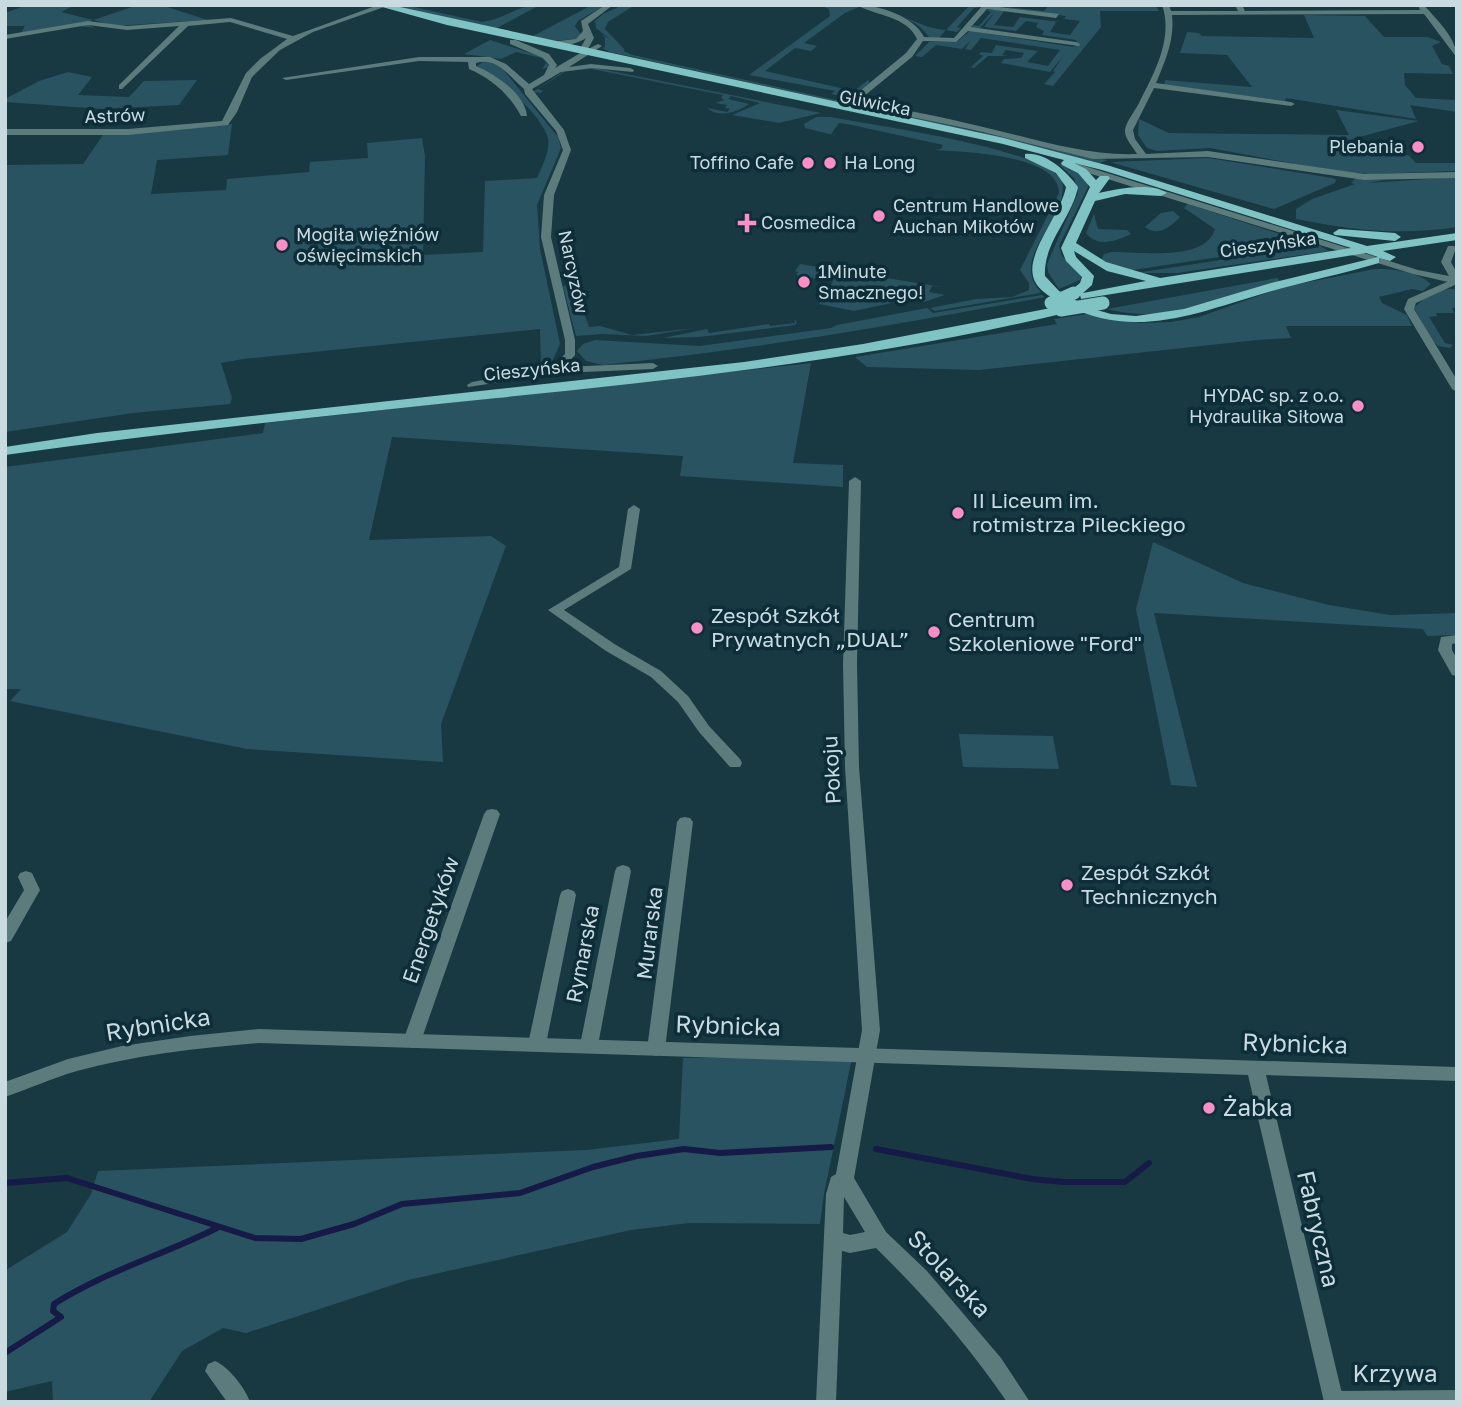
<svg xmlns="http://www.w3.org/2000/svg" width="1462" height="1407" viewBox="0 0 1462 1407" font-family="'Golos Text',sans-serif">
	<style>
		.green { fill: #2a5361 }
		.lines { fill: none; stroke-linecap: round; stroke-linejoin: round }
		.stream { stroke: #151a46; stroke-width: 6 }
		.minor { fill: #5b7b7c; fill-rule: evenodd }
		.tertiary { fill: #5b7b7c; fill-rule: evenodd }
		.primary { fill: #7fc3c5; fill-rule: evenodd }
		.primary-bridge { stroke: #7fc3c5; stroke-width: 13 }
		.poi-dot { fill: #fa8fc7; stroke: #0d2d38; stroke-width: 2.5 }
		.labels { text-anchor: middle; stroke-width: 7; stroke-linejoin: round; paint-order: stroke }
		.far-street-label { font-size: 18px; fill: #c9dbe1; stroke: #0d2d38 }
		.far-poi-label { font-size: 18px; fill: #c9dbe1; stroke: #0d2d38; text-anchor: start }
		.poi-label { font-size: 21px; fill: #c9dbe1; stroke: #0d2d38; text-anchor: start }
		.street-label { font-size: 21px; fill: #c9dbe1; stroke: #0d2d38 }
		.near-street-label { font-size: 24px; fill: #c9dbe1; stroke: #0d2d38 }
		.near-poi-label { font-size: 24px; fill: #c9dbe1; stroke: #0d2d38; text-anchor: start }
	</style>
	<rect width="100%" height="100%" fill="#183842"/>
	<g class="green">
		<polygon points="27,5 75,5 61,12 93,20 138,5 174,5 167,7 208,20 114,26 93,20 86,23 95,28 79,26 21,33 25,26 5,26 5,13"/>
		<path d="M 391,5 L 405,5 L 482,22 C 504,20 516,5 540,5 L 495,29 Z"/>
		<polygon points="592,5 605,5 578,21 575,26 581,35 576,39 553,41 533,36"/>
		<polygon points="623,5 635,5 608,22 605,29 625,50 623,51 633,55 1107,160 1100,163 1120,168 976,132 610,52 602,48 605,47 605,38 601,34 611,40 596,28 595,21 603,14"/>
		<path d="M 820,5 L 859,7 L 845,13 L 804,43 L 817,46 L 811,51 L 795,48 L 765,71 L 854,91 L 868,80 L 870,83 C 858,93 847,98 831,94 L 835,91 L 749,75 L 830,16 L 829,9 Z"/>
		<path d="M 869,5 C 896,10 919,28 946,30 L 970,5 L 981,7 L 974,8 L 957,27 L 961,28 L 957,32 L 946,30 L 938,39 L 929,37 C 915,17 892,14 869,5 Z"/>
		<polygon points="987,5 1044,11 1049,5 1155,5 1159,11 1100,11 1101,27 1053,86 1044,84 1055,72 1053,71 1064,55 1050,72 1001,63 1004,59 1021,58 1024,53 1006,50 1002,55 1008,56 988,56 974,68 964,66 971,67 983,56 979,54 981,52 992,53 996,45 1038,51 1027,62 1048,66 1060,50 981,38 971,50 965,49 971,40 962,49 936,45 922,57 915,56 929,42 956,42 970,31 1074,47 1077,43 1076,40 1042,35 1044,31 1036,27 1038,23 1026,21 1016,31 984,27 995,12 979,29 972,27 973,25 979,26 991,12 986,10 1005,10 994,25 1013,27 1020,17 1060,22 1056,22 1050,32 1070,35 1080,21 1064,19 1066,16"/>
		<polygon points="1304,15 1365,16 1384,37 1428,37 1441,42 1432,46 1442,64 1449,66 1453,74 1404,73 1405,85 1416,98 1457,100 1457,112 1410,105 1416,119 1286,98 1285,101 1164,85 1165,80 1252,87 1227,55 1180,53 1187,32 1199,33 1202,36 1314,38"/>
		<polygon points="490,40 543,57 549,67 542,69 546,63 542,58 516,52 501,59 464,54"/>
		<path d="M 483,62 L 497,62 L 558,137 L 561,148 L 537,205 L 540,249 L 560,344 L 552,362 L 541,365 L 540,329 L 243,359 L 221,363 L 232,398 L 230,404 L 133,413 L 5,432 L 5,165 L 83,164 L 103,135 L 232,124 L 228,155 L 157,160 L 151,194 L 226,190 L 227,179 L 309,172 L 310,162 L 368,158 L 367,143 L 422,138 L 425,156 L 423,255 L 483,252 L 485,181 L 537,178 C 542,166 552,148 547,135 C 538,112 499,79 477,66 Z"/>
		<path d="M 591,67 L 821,113 L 779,123 L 732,115 L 760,103 L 731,96 L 728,99 L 749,104 C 736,113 719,118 707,108 L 727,112 L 730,109 L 725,108 L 727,105 L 715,103 L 724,100 L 721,98 L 723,95 L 592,69 L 566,71 L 538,89 L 543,91 L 541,93 L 533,92 L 564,71 Z"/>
		<polygon points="68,72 92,77 78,95 129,97 144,81 197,80 179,105 102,109 5,102 5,99 39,81"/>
		<polygon points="1336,110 1419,121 1352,139 1361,153 1408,155 1416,163 1457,163 1457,171 1369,174 1339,172 1210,148 1157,151 1147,148 1138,135 1139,119 1169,133 1349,135"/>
		<path d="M 816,117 L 831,117 C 875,126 1039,147 1062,180 C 1071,218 1007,257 1041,292 L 1040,293 L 935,311 L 930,308 L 976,299 L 1012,297 L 1029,290 L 1029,283 L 1020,270 L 1059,193 C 1059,154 963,152 934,150 L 941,149 L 943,145 L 852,125 L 839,123 L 831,134 L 837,136 L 805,128 L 804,124 Z"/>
		<polygon points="1208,158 1332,178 1336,180 1335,183 1274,209 1110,162"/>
		<polygon points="1057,163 1077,171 1087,181 1088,187 1059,246 1062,256 1082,274 1080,280 1059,289 1048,272 1047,264 1078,193 1074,178"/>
		<path d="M 1457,177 L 1457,227 C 1402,236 1350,230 1296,219 L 1296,209 L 1312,199 L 1355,184 L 1351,183 L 1355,179 L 1384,180 L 1367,183 Z"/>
		<path d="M 1188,204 L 1298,240 L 1311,243 L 1127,271 L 1101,260 L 1104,254 L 1112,252 C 1138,251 1205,263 1215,229 L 1184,208 Z"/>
		<path d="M 1173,211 L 1180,217 C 1170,227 1159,237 1145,227 L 1161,213 Z"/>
		<path d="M 1094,214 L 1098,229 L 1127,230 L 1131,234 C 1116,241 1098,248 1086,233 Z"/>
		<polygon points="1318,245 1329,251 1177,273 1136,273"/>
		<polygon points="800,264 942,287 932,286 929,292 945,295 924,302 906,289 915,298 854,311 819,304 833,282 796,275 798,272 795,271"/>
		<path d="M 1375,269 C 1394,269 1417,271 1431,284 L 1423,291 L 1412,289 L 1379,297 L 1382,303 L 1407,315 L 1412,326 L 1286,326 L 1291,338 L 1257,340 L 979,370 L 867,367 L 855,357 L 1057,324 L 1054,319 L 1087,314 L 1140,323 L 1171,322 L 1199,317 L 1283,287 Z"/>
		<path d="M 1277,278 L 1280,281 C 1221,296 1169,326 1107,309 Z"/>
		<polygon points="567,284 575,284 571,290 576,305 581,304 589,327 600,326 632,335 696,328 646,336 602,334 576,336 563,287"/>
		<polygon points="1449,289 1457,289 1457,308 1452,308 1454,313 1436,313 1437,316 1429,317 1445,343 1453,345 1450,348 1438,346 1433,341 1414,308 1431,292"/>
		<path d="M 1042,295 L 1045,297 C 898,325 752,350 603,365 L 586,361 L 577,351 L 583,344 L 595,340 L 700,346 L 831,328 L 837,325 L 927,308 L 933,313 Z"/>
		<polygon points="794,319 797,322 795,325 699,337 663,338 707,329 709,333 769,324 770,326 795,323"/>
		<polygon points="811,363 793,463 843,465 843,487 680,476 683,456 392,437 369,540 491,536 506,546 441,724 443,762 247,749 10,701 21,689 5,689 5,467 263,433 265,423"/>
		<polygon points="1153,542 1243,583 1329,605 1390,615 1457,613 1457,635 1427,636 1423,629 1154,613 1197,787 1171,785 1136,609"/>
		<polygon points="959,734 1053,736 1059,769 963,767"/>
		<polygon points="683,1058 852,1058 824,1194 820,1224 689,1223 631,1230 408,1280 246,1333 223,1328 182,1351 149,1402 53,1402 52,1381 5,1392 6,1270 67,1232 91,1194 98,1171 586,1150 679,1139"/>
	</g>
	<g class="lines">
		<g class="stream">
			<polyline points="876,1149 1032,1179 1064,1182 1125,1182 1149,1163"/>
			<polyline points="5,1183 67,1178 255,1238 301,1239 354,1224 402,1204 520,1193 593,1167 637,1156 684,1149 720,1153 831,1147"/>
			<path d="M 5,1353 L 61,1317 L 53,1311 L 54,1304 C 106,1271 163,1255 217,1228"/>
		</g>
		<g class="minor">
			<polygon points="378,5 387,6 313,32 280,50 252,77 237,112 228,125 128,135 5,135 5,129 128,129 222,121 246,73 260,59 287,39 230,22 188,26 122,89 119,89 119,85 179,26 127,30 88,25 5,39 5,35 88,21 127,26 231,18 293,36"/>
			<path d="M 605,5 L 613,5 L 588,24 L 594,38 L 588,49 L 598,44 L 602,46 L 569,67 L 591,64 L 630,68 L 634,70 L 633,72 L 591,68 L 561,72 L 532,89 L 564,130 L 571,150 L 554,195 L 551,237 L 575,340 L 575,355 L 564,367 L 653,363 L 658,366 L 653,369 L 562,373 L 468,387 L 467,385 L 472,382 L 550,368 L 565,354 L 565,340 L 541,237 L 544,195 L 563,150 L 556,131 L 525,94 L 524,89 C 509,76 497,57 476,63 L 476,66 C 495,74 525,94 527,116 L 521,116 C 509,94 492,79 469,69 L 468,62 L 419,61 L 286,80 L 282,78 L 419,57 L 490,57 L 506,64 L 529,84 L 544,75 L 549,65 L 543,58 L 510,44 L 510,40 L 516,40 L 549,54 L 557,65 L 555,68 L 582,52 L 580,49 L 586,38 C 579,43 561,49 549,44 L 550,42 L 576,39 L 583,31 L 581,21 Z"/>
			<path d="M 857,5 C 878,5 914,16 924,37 L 954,38 L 983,5 L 1059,14 L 1056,18 L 987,9 L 971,27 L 1076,42 L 1080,44 L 1079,46 L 968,31 L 956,42 L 923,41 L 912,57 L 858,101 C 899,109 939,116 979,126 C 1032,138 1083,156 1137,154 C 1133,147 1124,138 1125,130 C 1126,122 1134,112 1138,105 C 1153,75 1174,39 1162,5 L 1169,5 L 1171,11 L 1238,11 L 1235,5 L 1242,5 L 1245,11 L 1420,10 L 1418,5 L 1424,5 C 1436,19 1457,38 1457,58 L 1424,14 L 1172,15 C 1175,39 1165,62 1156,83 L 1291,102 L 1295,104 L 1291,106 L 1154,88 L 1133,130 L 1135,139 L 1146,154 L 1208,151 L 1364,174 L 1457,172 L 1457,178 L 1364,180 L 1208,157 L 1093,159 L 974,130 L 849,104 L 849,100 L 906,53 L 917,39 C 907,16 876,16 857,5 Z"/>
			<polygon points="1456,278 1457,284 1416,303 1414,309 1457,380 1457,392 1452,389 1404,309 1408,299"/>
			<path d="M 855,477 L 861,481 L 857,664 L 859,767 L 880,1030 L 854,1178 L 886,1232 L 927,1271 L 1001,1358 L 1030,1402 L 1007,1402 C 969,1346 924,1295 876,1248 L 850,1253 L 842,1251 L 836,1402 L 816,1402 L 826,1194 L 831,1177 L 836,1174 L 862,1030 L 845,767 L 843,664 L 849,481 ZM 844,1197 L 865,1232 L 850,1235 L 843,1233 Z"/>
			<polygon points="634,505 640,509 631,569 564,610 616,645 661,671 688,696 709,726 740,759 742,763 740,767 730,767 699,732 678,702 651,677 606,651 548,610 619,567 628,509"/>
			<polygon points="1457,635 1457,643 1452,644 1452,650 1457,659 1457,676 1452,675 1438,650 1441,637"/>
			<polygon points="492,809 497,810 500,814 421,1041 418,1046 412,1048 406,1046 403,1041 484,814 487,810"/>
			<polygon points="685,817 690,818 693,822 665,1049 662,1054 656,1056 650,1054 647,1049 677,822 680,818"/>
			<polygon points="623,865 629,867 631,871 598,1045 595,1050 589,1052 583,1050 580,1045 615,871 617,867"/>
			<polygon points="26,871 32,873 40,890 11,941 5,943 5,922 24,890 18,877 20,873"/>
			<polygon points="568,889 574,891 576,895 546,1044 543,1049 537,1051 531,1049 528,1044 560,895 562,891"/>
			<path d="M 215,1361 C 229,1367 245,1388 250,1402 L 227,1402 L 205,1371 L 208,1364 Z"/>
			<polygon points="1457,1390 1457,1402 1324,1401 1327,1394 1334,1391"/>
		</g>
		<g class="tertiary">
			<polygon points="1069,163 1075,163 1418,270 1449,276 1441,262 1448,246 1454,246 1456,248 1451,262 1457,273 1457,284 1413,274 1069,167"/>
			<path d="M 259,1029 L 1457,1067 L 1457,1081 L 1266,1075 L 1344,1402 L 1324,1402 L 1248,1075 L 259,1043 C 198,1048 136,1055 77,1071 C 52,1078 29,1089 5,1097 L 5,1082 L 68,1059 L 122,1046 L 190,1036 Z"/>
		</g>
		<g class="primary">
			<path d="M 375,5 L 391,5 L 1004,138 L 1110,166 L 1367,246 L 1457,233 L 1457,240 L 1383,251 L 1396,257 L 1390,261 L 1379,258 L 1379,263 C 1342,274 1303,282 1265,293 C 1196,313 1134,341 1064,304 C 1052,298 1036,290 1033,276 C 1027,251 1061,214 1066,187 L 1056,173 L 1025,158 L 1025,154 C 1046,152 1066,171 1078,187 C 1072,218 1043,243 1045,276 L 1059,291 L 1090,308 L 1111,314 L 1136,316 L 1184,309 L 1271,283 L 1378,257 L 1366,253 L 1081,299 L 1080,295 L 1074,297 L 1068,293 L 1080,283 L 1082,277 L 1066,261 L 1061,248 L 1090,187 L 1078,173 L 1062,165 L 1061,163 L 1064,160 L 1003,144 L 447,25 ZM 1074,163 L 1102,170 L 1351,248 L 1160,278 L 1106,262 L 1076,243 L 1095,201 L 1125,194 L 1161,196 L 1167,193 C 1150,182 1118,189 1099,193 L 1110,178 L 1108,176 L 1100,176 L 1096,180 L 1086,169 ZM 1074,251 L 1107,271 L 1146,281 L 1083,293 L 1092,285 L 1094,276 L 1076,257 Z"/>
			<polygon points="1339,229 1395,233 1401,237 1395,241 1335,235 1333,233"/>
			<path d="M 1061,306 L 1067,310 L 1065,313 C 879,358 687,378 497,398 C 333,415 169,432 5,455 L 5,447 L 97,433 L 744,362 L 863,344 Z"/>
		</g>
		<g class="primary-bridge">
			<polyline points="1051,303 1074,293"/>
			<polyline points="1061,310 1103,303"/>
		</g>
	</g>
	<g class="poi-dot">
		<circle cx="1418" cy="147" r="7"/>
		<circle cx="808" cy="163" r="7"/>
		<circle cx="830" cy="163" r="7"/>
		<circle cx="879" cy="216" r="7"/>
		<path d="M743.5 212.5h7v7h7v7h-7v7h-7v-7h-7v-7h7z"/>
		<circle cx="282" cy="245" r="7"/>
		<circle cx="804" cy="282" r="7"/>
		<circle cx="1358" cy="406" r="7"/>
		<circle cx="958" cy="513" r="7"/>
		<circle cx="697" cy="628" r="7"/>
		<circle cx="934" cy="632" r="7"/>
		<circle cx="1067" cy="885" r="7"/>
		<circle cx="1209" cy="1108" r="7"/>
	</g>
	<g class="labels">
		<g class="far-street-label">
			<text transform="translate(875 103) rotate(11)" y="6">Gliwicka</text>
			<text transform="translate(115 116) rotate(-2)" y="6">Astrów</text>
			<text transform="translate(1268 245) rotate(-8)" y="6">Cieszyńska</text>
			<text transform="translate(573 272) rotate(78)" y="6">Narcyzów</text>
			<text transform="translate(532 370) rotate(-6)" y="6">Cieszyńska</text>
		</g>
		<g class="far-poi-label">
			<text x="1404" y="153" text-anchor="end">Plebania</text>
			<text x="794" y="169" text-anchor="end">Toffino Cafe</text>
			<text x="844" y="169">Ha Long</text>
			<text x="893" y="212">Centrum Handlowe<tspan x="893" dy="21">Auchan Mikołów</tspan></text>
			<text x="761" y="229">Cosmedica</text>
			<text x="296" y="241">Mogiła więźniów<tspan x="296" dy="21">oświęcimskich</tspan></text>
			<text x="818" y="278">1Minute<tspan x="818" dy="21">Smacznego!</tspan></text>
			<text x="1344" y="402" text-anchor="end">HYDAC sp. z o.o.<tspan x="1344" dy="21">Hydraulika Siłowa</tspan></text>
		</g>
		<g class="poi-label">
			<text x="972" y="508">II Liceum im.<tspan x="972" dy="24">rotmistrza Pileckiego</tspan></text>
			<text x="711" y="623">Zespół Szkół<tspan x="711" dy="24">Prywatnych „DUAL”</tspan></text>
			<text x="948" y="627">Centrum<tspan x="948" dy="24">Szkoleniowe "Ford"</tspan></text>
			<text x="1081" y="880">Zespół Szkół<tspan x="1081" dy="24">Technicznych</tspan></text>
		</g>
		<g class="street-label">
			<text transform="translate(832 770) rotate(-93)" y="7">Pokoju</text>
			<text transform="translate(431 920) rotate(-71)" y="7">Energetyków</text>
			<text transform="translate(650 933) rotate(-83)" y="7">Murarska</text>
			<text transform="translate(583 954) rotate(-79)" y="7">Rymarska</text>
		</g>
		<g class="near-street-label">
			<text transform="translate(158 1025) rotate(-9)" y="8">Rybnicka</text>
			<text transform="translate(728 1026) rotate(2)" y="8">Rybnicka</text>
			<text transform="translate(1295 1044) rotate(2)" y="8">Rybnicka</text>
			<text transform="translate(1318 1229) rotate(77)" y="8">Fabryczna</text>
			<text transform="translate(949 1274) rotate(47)" y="8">Stolarska</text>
			<text x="1395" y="1382">Krzywa</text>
		</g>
		<g class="near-poi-label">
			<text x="1223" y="1116">Żabka</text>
		</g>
	</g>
	<rect width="1462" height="1407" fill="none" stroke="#c9dbe1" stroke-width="14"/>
</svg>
